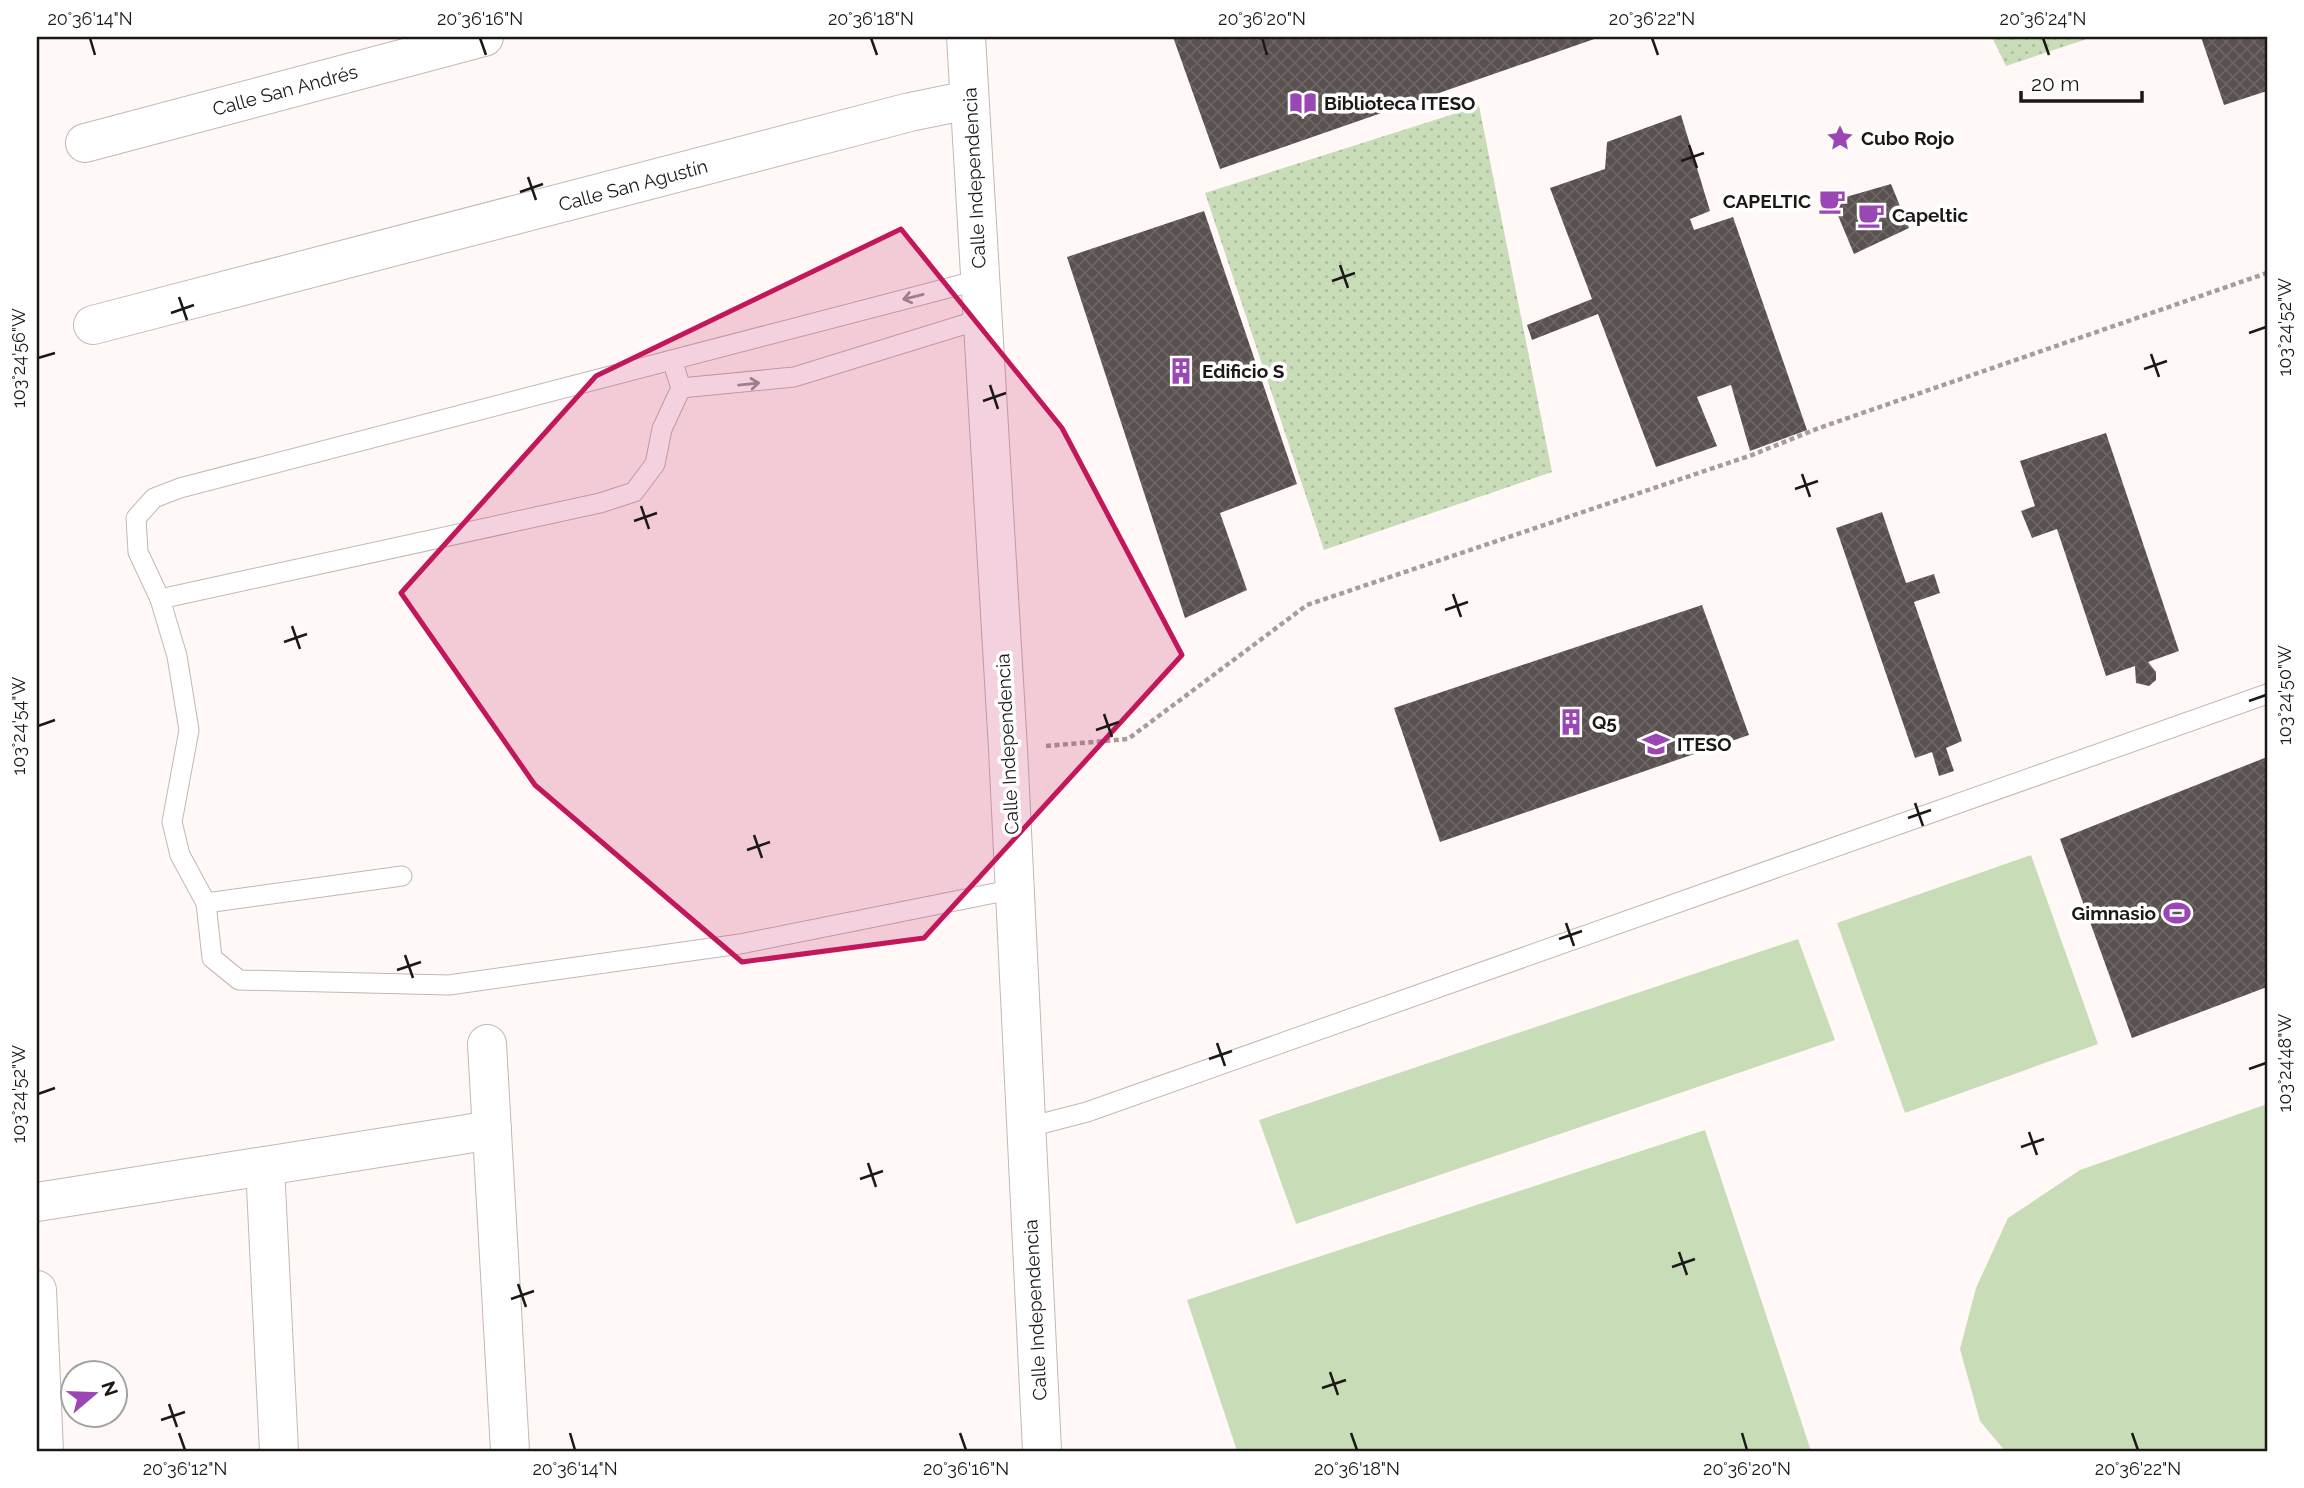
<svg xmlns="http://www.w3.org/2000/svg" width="2304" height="1488" viewBox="0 0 2304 1488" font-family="Raleway,sans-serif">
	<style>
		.grass { fill: url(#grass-dots) }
		.pitch { fill: #c9dcb8 }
		.building { fill: url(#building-cross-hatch) }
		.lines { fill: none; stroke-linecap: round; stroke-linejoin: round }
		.lane-casing { stroke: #c2b8b4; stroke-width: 21 }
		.street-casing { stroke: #c2b8b4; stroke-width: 40 }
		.secondary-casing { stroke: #c2b8b4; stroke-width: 40 }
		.path { stroke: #a39e9c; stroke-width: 4.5; stroke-dasharray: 5 3.5; stroke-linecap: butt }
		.lane { stroke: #fff; stroke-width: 19 }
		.street { stroke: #fff; stroke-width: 38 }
		.secondary { stroke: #fff; stroke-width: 38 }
		.oneway { stroke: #989796 }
		.marked { fill: #c2185b; fill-opacity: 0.2; stroke: #c2185b; stroke-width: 5; stroke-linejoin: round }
		.ticks { fill: none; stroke: #1b1816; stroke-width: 2.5 }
		.labels { text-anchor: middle; stroke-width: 7; stroke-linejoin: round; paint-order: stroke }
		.street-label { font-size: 19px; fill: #1b1816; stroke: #fff }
		.poi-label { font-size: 19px; font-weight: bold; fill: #1b1816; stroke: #fff; text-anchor: start }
		.neatline { fill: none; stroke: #1b1816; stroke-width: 2.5 }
		.ticks-label { font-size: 18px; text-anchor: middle; fill: #1b1816 }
	</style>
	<defs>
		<pattern id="grass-dots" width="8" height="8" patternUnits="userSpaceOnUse" patternTransform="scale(1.75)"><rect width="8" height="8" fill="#c9dcb8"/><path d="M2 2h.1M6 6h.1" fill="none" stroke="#acbc9d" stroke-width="1.8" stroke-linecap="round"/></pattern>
		<pattern id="building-cross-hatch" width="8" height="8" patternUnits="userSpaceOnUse" patternTransform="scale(1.75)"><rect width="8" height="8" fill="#595050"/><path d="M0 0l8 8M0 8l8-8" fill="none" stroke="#6d6565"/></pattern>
	</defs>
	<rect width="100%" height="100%" fill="#fff8f6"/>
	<g class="grass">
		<polygon points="1992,37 2093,37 2006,66"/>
		<polygon points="1479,106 1552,472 1324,550 1205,193"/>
	</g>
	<g class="pitch">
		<polygon points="2031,855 2098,1044 1905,1113 1837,923"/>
		<polygon points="1798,939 1835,1040 1296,1224 1259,1120"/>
		<polygon points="2267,1104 2267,1451 2005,1451 1980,1421 1960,1349 1976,1288 2008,1218 2080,1170"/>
		<polygon points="1705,1130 1811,1451 1237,1451 1187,1300"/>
	</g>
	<g class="building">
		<polygon points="1173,37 1600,37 1220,169"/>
		<polygon points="2201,37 2267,37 2267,91 2224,105"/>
		<polygon points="1681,115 1710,211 1690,219 1694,230 1733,217 1807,430 1750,451 1731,385 1697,397 1717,446 1656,467 1598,314 1532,340 1527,325 1592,299 1550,188 1605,169 1607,142"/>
		<polygon points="1891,184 1909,228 1854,254 1832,201"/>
		<polygon points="1204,211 1297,484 1220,513 1247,590 1185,618 1067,257"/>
		<polygon points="2106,433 2179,651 2148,662 2156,672 2156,680 2149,686 2136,683 2135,666 2106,676 2057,529 2032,538 2021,511 2035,506 2020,461"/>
		<polygon points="1882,512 1906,583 1934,574 1940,593 1914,602 1962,741 1946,748 1954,771 1939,776 1932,752 1915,758 1836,528"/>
		<polygon points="1702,605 1749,735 1440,842 1394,708"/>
		<polygon points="2267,757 2267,987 2132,1038 2060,839"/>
	</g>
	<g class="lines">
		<defs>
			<g id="lane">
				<polyline points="681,388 794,377 982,319"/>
				<polyline points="160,599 600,503 634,492 655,464 662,429 681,388 672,360"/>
				<polyline points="402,876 206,903 180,855 172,822 189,730 177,656 160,599 138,552 136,518 154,498 180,488 979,280"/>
				<polyline points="206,903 212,958 239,980 449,985 740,944 1015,889"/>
				<polyline points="1025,1128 1087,1112 2267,694"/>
			</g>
			<g id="street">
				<polyline points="85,143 484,37"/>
				<polyline points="93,325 910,112 969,100"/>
				<polyline points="487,1044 510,1451"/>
				<polyline points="265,1166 279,1451"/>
				<polyline points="37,1202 492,1130"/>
				<polyline points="37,1290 44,1451"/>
			</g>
			<polyline id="secondary" points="966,37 1008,749 1042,1451"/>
		</defs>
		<use href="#lane" class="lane-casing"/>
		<use href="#street" class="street-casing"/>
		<use href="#secondary" class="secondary-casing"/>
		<polyline class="path" points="1046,746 1128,739 1307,605 1752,455 1819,428 2267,273"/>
		<use href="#lane" class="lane"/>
		<use href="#street" class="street"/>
		<use href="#secondary" class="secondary"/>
	</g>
	<defs><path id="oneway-shaft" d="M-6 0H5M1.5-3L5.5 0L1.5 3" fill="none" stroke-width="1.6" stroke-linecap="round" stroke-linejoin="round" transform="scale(1.75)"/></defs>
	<g class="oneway">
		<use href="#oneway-shaft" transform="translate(913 297) rotate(166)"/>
		<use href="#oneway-shaft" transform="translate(749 384) rotate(-6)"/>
	</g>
	<path class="marked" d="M 901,229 L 1062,428 L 1182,655 L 924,938 L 742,962 L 535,785 L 401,593 L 596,376 Z"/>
	<path class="ticks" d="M 90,38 L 95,55M 480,38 L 486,55M 871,38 L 877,55M 1262,38 L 1267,55M 1652,38 L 1658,55M 2043,38 L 2049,55M 1689,145 L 1697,168M 1681,161 L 1704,153M 528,177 L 536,200M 520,192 L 543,184M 1340,265 L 1348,288M 1332,281 L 1355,273M 179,297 L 187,320M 171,313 L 194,305M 2249,333 L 2266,327M 2151,354 L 2159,377M 38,358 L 55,353M 2144,369 L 2167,361M 990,385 L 998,409M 983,401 L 1006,393M 1802,474 L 1810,497M 1795,489 L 1818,481M 641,506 L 649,529M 634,521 L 657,513M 1453,594 L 1461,617M 1445,610 L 1468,602M 292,626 L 300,649M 284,642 L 307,634M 2249,701 L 2266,695M 1104,714 L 1112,737M 38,726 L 55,720M 1096,730 L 1119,722M 1915,803 L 1923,826M 1908,818 L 1931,810M 754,835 L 762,858M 747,850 L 770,842M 1566,923 L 1574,946M 1559,939 L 1582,931M 405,955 L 413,978M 397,970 L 421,962M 1217,1043 L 1225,1066M 1209,1059 L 1232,1051M 2249,1069 L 2266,1063M 38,1094 L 55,1088M 2029,1132 L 2037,1155M 2021,1147 L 2044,1139M 868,1163 L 876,1187M 860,1179 L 883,1171M 1679,1252 L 1687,1275M 1672,1267 L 1695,1259M 518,1284 L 526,1307M 511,1299 L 534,1291M 1330,1372 L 1338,1395M 1322,1388 L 1346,1380M 169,1404 L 177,1427M 161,1420 L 185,1412M 179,1433 L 185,1450M 570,1433 L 575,1450M 960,1433 L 966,1450M 1351,1433 L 1357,1450M 1742,1433 L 1747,1450M 2132,1433 L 2138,1450"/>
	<defs>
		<symbol id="library-bare" viewBox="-9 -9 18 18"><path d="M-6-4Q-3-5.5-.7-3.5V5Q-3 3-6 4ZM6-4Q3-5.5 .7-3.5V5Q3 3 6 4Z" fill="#9a46b4" stroke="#fff" stroke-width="2.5" paint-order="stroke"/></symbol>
		<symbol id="sight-bare" viewBox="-9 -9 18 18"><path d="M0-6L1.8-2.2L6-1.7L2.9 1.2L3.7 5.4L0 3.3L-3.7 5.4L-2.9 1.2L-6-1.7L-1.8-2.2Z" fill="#9a46b4" stroke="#fff" stroke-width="2.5" paint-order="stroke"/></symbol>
		<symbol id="cafe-bare" viewBox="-9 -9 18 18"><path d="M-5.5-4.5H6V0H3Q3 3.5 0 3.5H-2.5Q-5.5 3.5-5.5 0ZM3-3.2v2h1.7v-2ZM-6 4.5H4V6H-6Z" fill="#9a46b4" stroke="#fff" stroke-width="2.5" paint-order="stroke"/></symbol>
		<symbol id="building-bare" viewBox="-9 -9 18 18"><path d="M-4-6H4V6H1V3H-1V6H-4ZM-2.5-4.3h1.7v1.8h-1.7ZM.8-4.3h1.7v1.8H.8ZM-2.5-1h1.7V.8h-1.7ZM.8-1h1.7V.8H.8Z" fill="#9a46b4" stroke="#fff" stroke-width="2.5" paint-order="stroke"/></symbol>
		<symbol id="university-bare" viewBox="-9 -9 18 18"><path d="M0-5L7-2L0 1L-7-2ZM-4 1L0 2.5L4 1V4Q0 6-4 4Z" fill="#9a46b4" stroke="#fff" stroke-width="2.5" paint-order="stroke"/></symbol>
		<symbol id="stadium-bare" viewBox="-9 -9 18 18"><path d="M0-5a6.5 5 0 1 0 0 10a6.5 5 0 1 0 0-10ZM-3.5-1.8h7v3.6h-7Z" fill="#9a46b4" stroke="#fff" stroke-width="2.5" paint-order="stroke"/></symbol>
	</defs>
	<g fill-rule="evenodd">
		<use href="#library-bare" x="1284" y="84" width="38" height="38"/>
		<use href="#sight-bare" x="1821" y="119" width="38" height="38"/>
		<use href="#cafe-bare" x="1813" y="182" width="38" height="38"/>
		<use href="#cafe-bare" x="1852" y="196" width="38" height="38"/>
		<use href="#building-bare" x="1162" y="352" width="38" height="38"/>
		<use href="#building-bare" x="1552" y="703" width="38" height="38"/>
		<use href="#university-bare" x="1637" y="725" width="38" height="38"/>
		<use href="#stadium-bare" x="2158" y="894" width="38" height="38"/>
	</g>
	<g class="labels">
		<g class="street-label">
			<text transform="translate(285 90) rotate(-15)" y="7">Calle San Andrés</text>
			<text transform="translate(974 178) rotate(-93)" y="7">Calle Independencia</text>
			<text transform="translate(633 185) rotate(-15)" y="7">Calle San Agustín</text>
			<text transform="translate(1007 744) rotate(-93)" y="7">Calle Independencia</text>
			<text transform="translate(1035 1310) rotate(-93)" y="7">Calle Independencia</text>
		</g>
		<g class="poi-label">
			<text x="1324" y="110">Biblioteca ITESO</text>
			<text x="1861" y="145">Cubo Rojo</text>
			<text x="1811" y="208" text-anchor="end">CAPELTIC</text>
			<text x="1892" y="222">Capeltic</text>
			<text x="1202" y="378">Edificio S</text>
			<text x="1592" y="729">Q5</text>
			<text x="1677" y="751">ITESO</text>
			<text x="2156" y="920" text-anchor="end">Gimnasio</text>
		</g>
	</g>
	<rect width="2304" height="1488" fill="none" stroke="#ffffff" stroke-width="77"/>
	<g transform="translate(94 1394) rotate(71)"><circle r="33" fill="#ffffff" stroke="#a4a3a2" stroke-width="2"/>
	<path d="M0-5L12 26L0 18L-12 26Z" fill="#9a46b4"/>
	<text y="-10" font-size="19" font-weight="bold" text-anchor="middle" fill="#1b1816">N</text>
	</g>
	<path d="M2021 91v10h121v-10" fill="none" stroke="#1b1816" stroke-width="3.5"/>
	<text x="2031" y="91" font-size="21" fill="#1b1816" stroke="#ffffff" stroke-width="5" paint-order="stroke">20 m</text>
	<rect x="38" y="38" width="2228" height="1412" class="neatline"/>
	<g class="ticks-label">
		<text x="90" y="25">20°36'14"N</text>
		<text x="480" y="25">20°36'16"N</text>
		<text x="871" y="25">20°36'18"N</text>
		<text x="1262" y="25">20°36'20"N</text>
		<text x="1652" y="25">20°36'22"N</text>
		<text x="2043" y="25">20°36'24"N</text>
		<text transform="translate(2285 327) rotate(-90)" y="6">103°24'52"W</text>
		<text transform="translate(19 358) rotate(-90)" y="6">103°24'56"W</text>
		<text transform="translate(2285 695) rotate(-90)" y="6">103°24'50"W</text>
		<text transform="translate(19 726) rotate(-90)" y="6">103°24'54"W</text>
		<text transform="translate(2285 1063) rotate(-90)" y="6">103°24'48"W</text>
		<text transform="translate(19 1094) rotate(-90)" y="6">103°24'52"W</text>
		<text x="185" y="1475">20°36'12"N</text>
		<text x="575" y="1475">20°36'14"N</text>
		<text x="966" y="1475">20°36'16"N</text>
		<text x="1357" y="1475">20°36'18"N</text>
		<text x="1747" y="1475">20°36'20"N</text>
		<text x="2138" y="1475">20°36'22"N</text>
	</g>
</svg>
